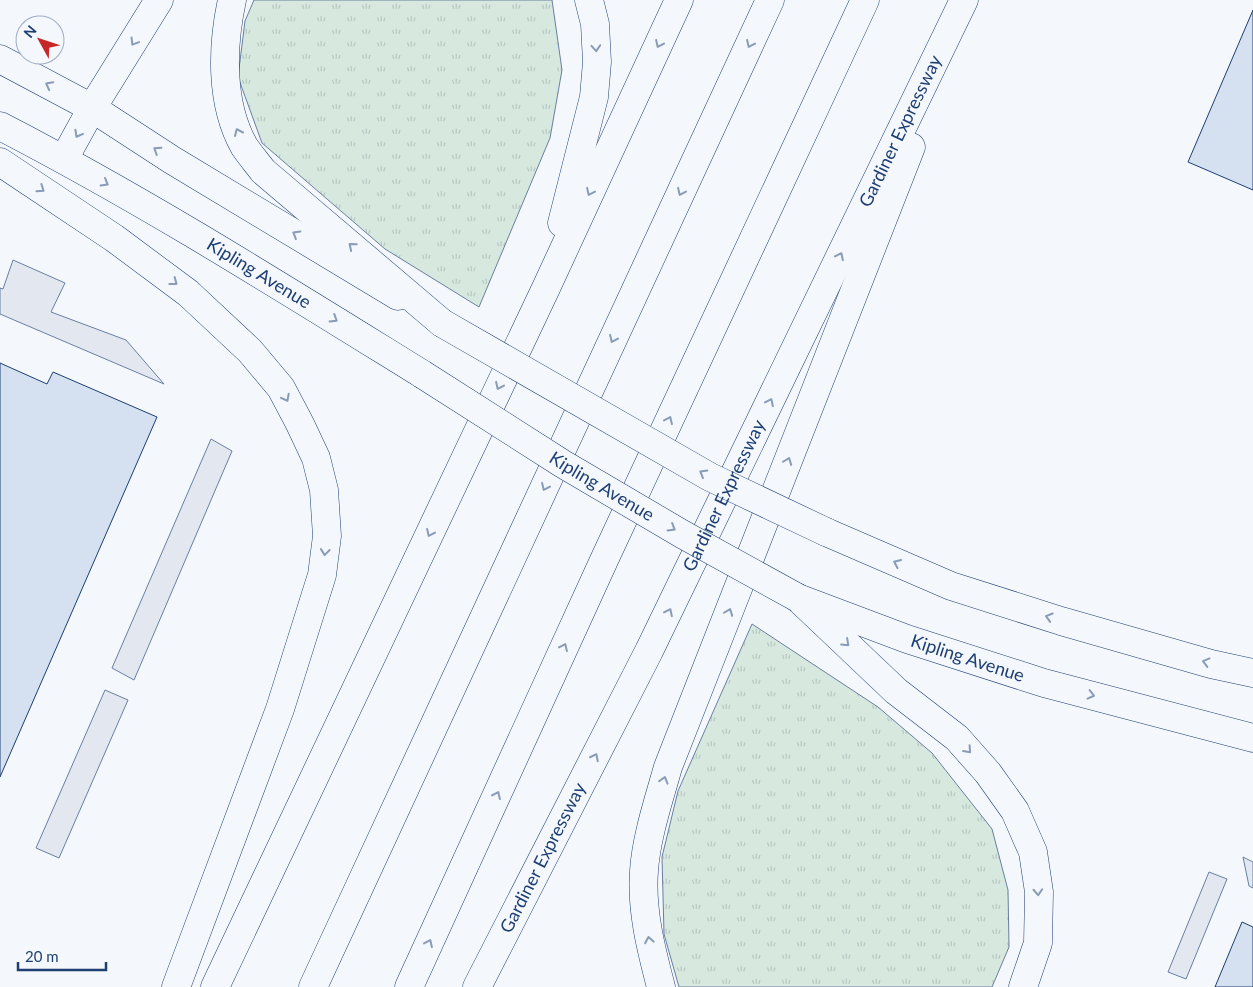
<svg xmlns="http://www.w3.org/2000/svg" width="1253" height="987" viewBox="0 0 1253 987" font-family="Lato,sans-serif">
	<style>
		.grass { fill: url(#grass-tufts); stroke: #687fa3 }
		.parking { fill: #e3e8f0; stroke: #687fa3 }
		.building { fill: #d5e0f0; stroke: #1d3f73 }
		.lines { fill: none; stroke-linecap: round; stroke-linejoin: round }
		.major-casing { stroke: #1d3f73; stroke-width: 29 }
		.highway-casing { stroke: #1d3f73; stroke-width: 29 }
		.major { stroke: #f4f7fb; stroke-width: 28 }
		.highway { stroke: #f4f7fb; stroke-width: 28 }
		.major-bridge-casing { stroke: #1d3f73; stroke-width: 29; stroke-linecap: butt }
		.major-bridge { stroke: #f4f7fb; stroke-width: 28 }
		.oneway { stroke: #889bb7 }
		.labels { text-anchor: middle; stroke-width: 4; stroke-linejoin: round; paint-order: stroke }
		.street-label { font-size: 18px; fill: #1d3f73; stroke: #f4f7fb }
	</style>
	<defs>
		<pattern id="grass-tufts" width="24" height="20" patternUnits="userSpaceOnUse" patternTransform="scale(1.25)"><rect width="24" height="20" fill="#d7e8df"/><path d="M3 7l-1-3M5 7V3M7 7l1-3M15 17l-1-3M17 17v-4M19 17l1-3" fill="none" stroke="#b8c8c3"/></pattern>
	</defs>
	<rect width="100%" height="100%" fill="#f4f7fb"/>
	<g class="grass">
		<polygon points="254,0 552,0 562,70 550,138 479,307 385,249 262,143 238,77 245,21"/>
		<polygon points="752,624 878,707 932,753 992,829 1008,890 1009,947 992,987 679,987 664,934 662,857 678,791"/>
	</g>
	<g class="parking">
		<polygon points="13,260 65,283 51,312 126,340 164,384 0,314 0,288 3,289"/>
		<polygon points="211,439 232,451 134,680 112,668"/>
		<polygon points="105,690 128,700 59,858 36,848"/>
		<polygon points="1243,857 1253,862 1253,888 1249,886"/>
		<polygon points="1209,872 1227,879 1186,979 1168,972"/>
	</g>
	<g class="building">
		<polygon points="1253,10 1253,190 1188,162"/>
		<polygon points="0,363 47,384 53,372 157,417 0,777"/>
		<polygon points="1242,922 1253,927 1253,987 1215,987"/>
	</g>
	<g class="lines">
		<defs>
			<g id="major">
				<polyline points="0,59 92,108 172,160 398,296"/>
				<path id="s1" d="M 0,126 C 145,201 283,288 422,374"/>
				<polyline points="826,532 951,586 1061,621 1211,664 1253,673"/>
				<path id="s2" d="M 798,598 L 907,639 L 1044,683 L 1253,738"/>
			</g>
			<g id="highway">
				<path d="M 232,0 C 222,46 220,103 244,146 C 250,155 257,163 263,171 L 442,323"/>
				<polyline points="64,159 92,108 159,0"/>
				<polyline points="0,162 114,238 188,293 250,351 281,388 300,424 316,458 324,490 327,536 322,575 280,709 176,987"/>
				<polyline points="562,223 594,97 597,62 595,24 589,0"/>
				<polyline points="798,598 896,691 957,738 988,773 1015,811 1033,852 1039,892 1038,943 1023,987"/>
				<polyline points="215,987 546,288 679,0"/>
				<polyline points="313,987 770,0"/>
				<polyline points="409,987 605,558 865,0"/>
				<path id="s3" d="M 477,987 L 649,651 L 964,0"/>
				<path d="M 661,987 C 651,949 641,910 644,871 C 646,838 659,799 668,767 L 911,147"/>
			</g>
		</defs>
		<use href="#major" class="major-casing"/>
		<use href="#highway" class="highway-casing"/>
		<use href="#major" class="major"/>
		<use href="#highway" class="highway"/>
		<defs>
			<g id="major-bridge">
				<polyline points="442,323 710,477 826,532"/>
				<path id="s4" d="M 422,374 L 563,464 L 682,534 L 798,598"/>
			</g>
		</defs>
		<use href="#major-bridge" class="major-bridge-casing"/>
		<use href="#major-bridge" class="major-bridge"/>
	</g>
	<defs><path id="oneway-chevron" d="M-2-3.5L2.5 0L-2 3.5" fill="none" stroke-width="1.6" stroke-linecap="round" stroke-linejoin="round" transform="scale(1.25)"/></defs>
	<g class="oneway">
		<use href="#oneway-chevron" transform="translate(134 42) rotate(121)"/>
		<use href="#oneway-chevron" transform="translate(659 44) rotate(115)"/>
		<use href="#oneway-chevron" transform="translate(750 44) rotate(115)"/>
		<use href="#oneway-chevron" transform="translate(596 48) rotate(86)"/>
		<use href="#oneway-chevron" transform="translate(49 85) rotate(-152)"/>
		<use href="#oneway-chevron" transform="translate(238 132) rotate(-114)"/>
		<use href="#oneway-chevron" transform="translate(78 134) rotate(119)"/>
		<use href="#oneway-chevron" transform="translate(157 150) rotate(-147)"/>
		<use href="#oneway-chevron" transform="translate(105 183) rotate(30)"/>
		<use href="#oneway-chevron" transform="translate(41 189) rotate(34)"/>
		<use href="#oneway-chevron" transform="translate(590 192) rotate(115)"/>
		<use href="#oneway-chevron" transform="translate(681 192) rotate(115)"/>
		<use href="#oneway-chevron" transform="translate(296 234) rotate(-149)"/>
		<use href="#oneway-chevron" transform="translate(352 246) rotate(-140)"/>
		<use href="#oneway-chevron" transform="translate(840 256) rotate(-64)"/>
		<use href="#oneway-chevron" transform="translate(174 282) rotate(37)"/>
		<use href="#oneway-chevron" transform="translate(334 319) rotate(32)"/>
		<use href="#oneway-chevron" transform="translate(613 339) rotate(115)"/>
		<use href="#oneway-chevron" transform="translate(499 386) rotate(115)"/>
		<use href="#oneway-chevron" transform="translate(286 398) rotate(62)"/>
		<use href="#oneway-chevron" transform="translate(770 402) rotate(-64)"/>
		<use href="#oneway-chevron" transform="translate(669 420) rotate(-65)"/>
		<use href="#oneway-chevron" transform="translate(788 461) rotate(-69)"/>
		<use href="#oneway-chevron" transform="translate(703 473) rotate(-150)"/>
		<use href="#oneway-chevron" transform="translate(545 487) rotate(115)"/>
		<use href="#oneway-chevron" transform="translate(672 528) rotate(31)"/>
		<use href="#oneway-chevron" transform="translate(430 533) rotate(115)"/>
		<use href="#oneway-chevron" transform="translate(325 552) rotate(96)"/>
		<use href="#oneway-chevron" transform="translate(897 563) rotate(-156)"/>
		<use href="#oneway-chevron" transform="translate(669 612) rotate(-64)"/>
		<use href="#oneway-chevron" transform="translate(729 612) rotate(-69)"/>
		<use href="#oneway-chevron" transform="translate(1049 617) rotate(-163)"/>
		<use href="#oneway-chevron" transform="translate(846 643) rotate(43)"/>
		<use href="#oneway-chevron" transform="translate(564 647) rotate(-65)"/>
		<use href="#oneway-chevron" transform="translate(1206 662) rotate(-165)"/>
		<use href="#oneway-chevron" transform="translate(1091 695) rotate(14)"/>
		<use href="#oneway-chevron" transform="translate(968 750) rotate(48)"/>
		<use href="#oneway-chevron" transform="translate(595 757) rotate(-63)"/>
		<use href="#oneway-chevron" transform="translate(664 780) rotate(-74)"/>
		<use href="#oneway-chevron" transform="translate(497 795) rotate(-65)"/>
		<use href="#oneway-chevron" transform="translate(1038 892) rotate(87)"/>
		<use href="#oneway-chevron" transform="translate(649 940) rotate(-100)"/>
		<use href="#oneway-chevron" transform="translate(429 943) rotate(-65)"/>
	</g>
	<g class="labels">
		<g class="street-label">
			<text dy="6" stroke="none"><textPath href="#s3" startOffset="955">Gardiner Expressway</textPath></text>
			<text dy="6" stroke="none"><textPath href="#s1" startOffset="298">Kipling Avenue</textPath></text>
			<text dy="6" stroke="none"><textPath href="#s4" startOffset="212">Kipling Avenue</textPath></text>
			<text dy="6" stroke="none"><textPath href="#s3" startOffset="550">Gardiner Expressway</textPath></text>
			<text dy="6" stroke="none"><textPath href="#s2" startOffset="180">Kipling Avenue</textPath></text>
			<text dy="6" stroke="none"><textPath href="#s3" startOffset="145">Gardiner Expressway</textPath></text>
		</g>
	</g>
	<g transform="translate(40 40) rotate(310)"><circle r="24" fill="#f4f7fb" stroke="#9eadc5"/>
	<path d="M0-4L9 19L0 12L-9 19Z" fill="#c62828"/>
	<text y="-8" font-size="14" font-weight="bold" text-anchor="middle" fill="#1d3f73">N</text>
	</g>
	<path d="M18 962v8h88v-8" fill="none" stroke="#1d3f73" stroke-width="2.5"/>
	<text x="25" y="962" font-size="15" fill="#1d3f73" stroke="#f4f7fb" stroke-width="4" paint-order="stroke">20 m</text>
</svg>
